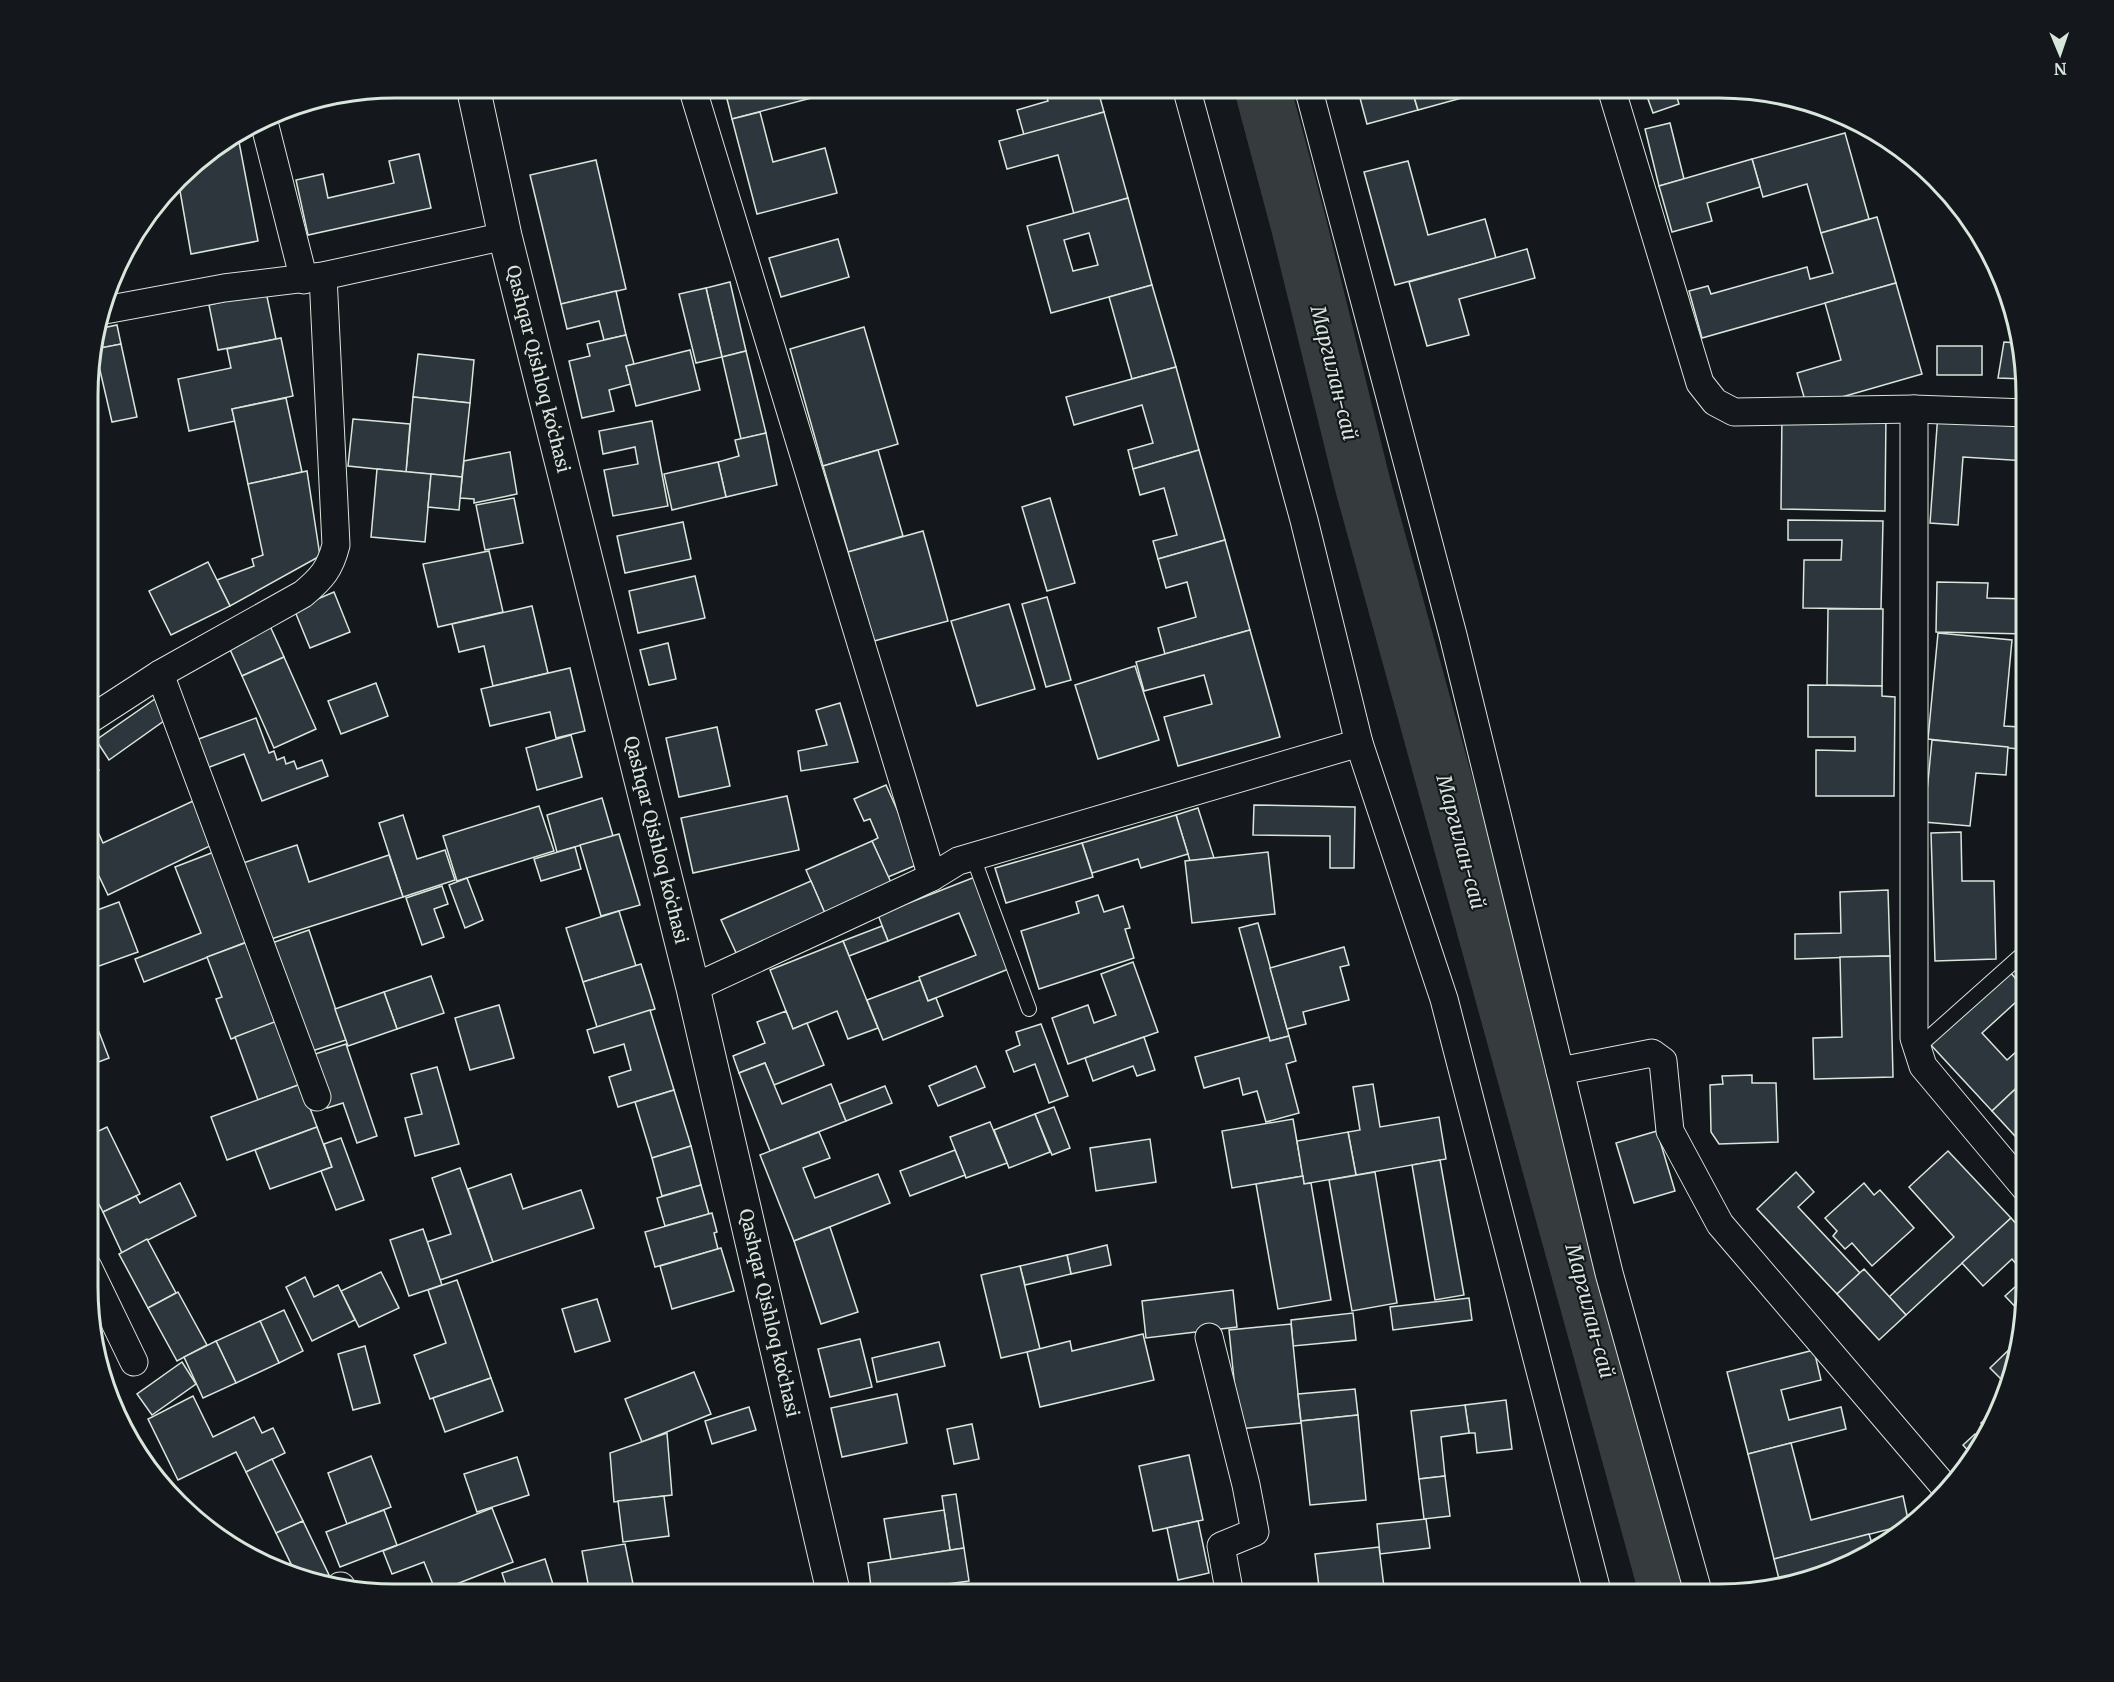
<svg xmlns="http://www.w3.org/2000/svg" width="2114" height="1682" viewBox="0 0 2114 1682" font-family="Merriweather,serif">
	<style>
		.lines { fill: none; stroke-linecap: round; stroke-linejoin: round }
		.river { stroke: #363b3e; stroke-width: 56 }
		.building { fill: #2c363c; stroke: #d8e6dc; stroke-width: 1.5; fill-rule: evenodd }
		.service-casing { stroke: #d8e6dc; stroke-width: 16 }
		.minor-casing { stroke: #d8e6dc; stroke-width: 29 }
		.secondary-casing { stroke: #d8e6dc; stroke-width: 35 }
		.service { stroke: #14181c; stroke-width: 14 }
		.minor { stroke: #14181c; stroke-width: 27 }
		.secondary { stroke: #14181c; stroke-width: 33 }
		.labels { text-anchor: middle; stroke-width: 4.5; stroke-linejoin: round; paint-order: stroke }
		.street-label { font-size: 18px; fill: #d8e6dc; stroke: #14181c }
		.water-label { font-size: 20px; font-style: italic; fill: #d8e6dc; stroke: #14181c }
		.rim { fill: none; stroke: #d8e6dc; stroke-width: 3 }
	</style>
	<rect width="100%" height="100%" fill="#14181c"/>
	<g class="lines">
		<polyline class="river" points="1262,87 1299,226 1363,486 1668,1595"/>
	</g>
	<g class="building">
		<polygon points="565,87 593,87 566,92"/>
		<polygon points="724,87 816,87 819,96 732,119"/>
		<polygon points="1044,87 1097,87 1104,112 1024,135 1017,110 1048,101"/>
		<polygon points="1357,87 1411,87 1418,110 1367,124"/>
		<polygon points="1411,87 1467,88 1469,96 1418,110"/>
		<polygon points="1467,88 1501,88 1469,96"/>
		<polygon points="1644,88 1674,88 1679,104 1653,113"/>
		<polygon points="760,112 773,162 825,148 837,193 757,214 732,119"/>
		<polygon points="1104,112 1128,198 1074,214 1058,155 1007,169 999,141"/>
		<polygon points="1670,123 1684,179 1659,186 1645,129"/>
		<polygon points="1845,133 1869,219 1821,233 1807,184 1763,197 1752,159"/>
		<polygon points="239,142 258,241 191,254 179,185 173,186 192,163 224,145"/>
		<polygon points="419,154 431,208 308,235 296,180 323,174 328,198 394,183 389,161"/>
		<polygon points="1752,159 1760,187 1707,203 1712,221 1672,232 1659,186"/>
		<polygon points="596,160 626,289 561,304 530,175"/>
		<polygon points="1408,161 1428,235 1485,219 1496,258 1395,285 1364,172"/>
		<path d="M 1128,198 L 1152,285 L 1051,313 L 1027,226 ZM 1089,233 L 1098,265 L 1073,271 L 1064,240 Z"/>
		<polygon points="1877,217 1896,283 1702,338 1689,291 1708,286 1711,294 1807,267 1810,279 1833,273 1821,233"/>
		<polygon points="838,239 849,277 781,297 769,258"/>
		<polygon points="1527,249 1535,278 1459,299 1469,335 1427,346 1409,282"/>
		<polygon points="730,282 746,351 722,357 706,288"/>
		<polygon points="1896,283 1922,374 1807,407 1797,373 1841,360 1825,303"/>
		<polygon points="1152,285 1176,367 1132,379 1109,297"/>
		<polygon points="706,288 722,357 696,363 679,294"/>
		<polygon points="616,291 626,335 604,340 599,321 567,329 561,304"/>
		<polygon points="266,292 276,339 218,350 209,305"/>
		<polygon points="117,325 121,344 91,350 98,329"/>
		<polygon points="864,327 898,444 823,466 790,349"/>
		<polygon points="626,335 634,364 626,366 631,384 609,390 614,411 582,418 569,361 590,356 587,344"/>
		<polygon points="281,338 293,396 232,409 235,421 189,431 178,379 231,368 227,349"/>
		<polygon points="2004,342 2017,343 2024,379 1998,378"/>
		<polygon points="121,344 137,417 112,422 95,349"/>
		<rect x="1937" y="346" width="45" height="29"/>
		<polygon points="690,350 700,390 636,406 626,366"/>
		<polygon points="746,351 766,433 741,439 722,357"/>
		<polygon points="418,354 474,360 470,403 413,397"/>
		<polygon points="1176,367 1199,450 1133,469 1128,450 1153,443 1142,405 1074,425 1066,397"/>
		<polygon points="413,397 470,403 462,477 406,472"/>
		<polygon points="286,398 302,472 248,484 232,409"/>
		<polygon points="1782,412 1886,413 1885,511 1781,509"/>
		<polygon points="1938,413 2027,419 2027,461 1963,457 1958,525 1930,523"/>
		<polygon points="353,419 410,424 406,472 348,466"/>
		<polygon points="652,421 668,506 613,516 604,470 638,464 635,447 603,454 599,431"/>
		<polygon points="766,433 777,485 726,497 718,462 739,456 735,440"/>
		<polygon points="878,450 903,536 848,552 823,466"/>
		<polygon points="1199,450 1225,540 1158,559 1153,541 1177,535 1164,488 1140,495 1133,469"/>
		<polygon points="510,452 517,494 474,503 474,499 460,498 464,461"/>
		<polygon points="718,462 726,497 672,510 664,474"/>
		<polygon points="377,469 431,474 425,542 371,537"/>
		<polygon points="307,471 320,556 230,606 217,580 254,566 252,559 263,555 248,484"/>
		<polygon points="431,474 462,477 459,510 428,507"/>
		<polygon points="514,498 523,543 485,550 476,505"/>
		<polygon points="1050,498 1075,583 1047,591 1022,507"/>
		<polygon points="1788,520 1883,521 1881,609 1803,608 1804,560 1841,560 1842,540 1788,540"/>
		<polygon points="683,522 691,559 625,573 617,536"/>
		<polygon points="923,531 948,621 874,641 848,552"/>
		<polygon points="1225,540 1250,630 1165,654 1158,628 1196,617 1187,582 1166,588 1158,559"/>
		<polygon points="489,551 503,612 438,627 423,564"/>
		<polygon points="208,562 230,606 171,635 149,591"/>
		<polygon points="695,576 705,618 638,633 629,591"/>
		<polygon points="1937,582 1988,583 1987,598 2027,599 2027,634 1936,632"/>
		<polygon points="334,592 350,632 310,648 294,609"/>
		<polygon points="1047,597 1071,680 1046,687 1022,604"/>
		<polygon points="1009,604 1035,689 977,706 951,621"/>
		<polygon points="532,606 548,673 493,686 484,646 459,652 452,624"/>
		<polygon points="1828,609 1883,609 1882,686 1827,685"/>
		<polygon points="270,626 284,657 242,676 228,645"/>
		<polygon points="1250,630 1280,737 1178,766 1164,717 1212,704 1204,675 1144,691 1136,662"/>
		<polygon points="1938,633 2012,640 2004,726 2020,727 2018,749 1928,739"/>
		<polygon points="668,643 676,679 649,685 640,650"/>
		<polygon points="284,657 316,729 274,748 242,676"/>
		<polygon points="1135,666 1159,740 1098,759 1075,685"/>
		<polygon points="570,668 585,731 556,738 550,712 490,726 481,689"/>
		<polygon points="376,683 388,716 341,734 328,701"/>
		<polygon points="1808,685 1882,686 1882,696 1895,697 1894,796 1816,796 1816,750 1855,751 1855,737 1808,737"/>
		<polygon points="155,699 168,718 109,760 96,740"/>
		<polygon points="840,703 858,762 801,771 798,751 827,745 816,710"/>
		<polygon points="256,718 269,753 274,751 277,760 284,757 286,764 294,761 297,769 322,760 328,776 262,801 244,754 207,768 196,740"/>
		<polygon points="717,727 730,786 679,797 666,738"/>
		<polygon points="571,735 582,777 537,790 526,748"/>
		<polygon points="1932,740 2008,747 2006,775 1976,773 1970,826 1924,822"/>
		<polygon points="89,757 99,770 89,778"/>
		<polygon points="886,785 921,863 888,877 872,841 878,838 870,819 864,821 854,799"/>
		<polygon points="787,796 799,850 693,873 681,818"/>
		<polygon points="602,798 613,836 557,852 547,815"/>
		<polygon points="193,801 214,844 108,895 89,855 89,812 103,843"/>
		<polygon points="1254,805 1355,807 1354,868 1330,868 1330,836 1253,835"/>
		<polygon points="539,806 554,851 457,881 443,836"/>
		<polygon points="1198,808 1214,858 1190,861 1176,815"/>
		<polygon points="403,815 417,859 445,850 455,880 403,897 379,823"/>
		<polygon points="1176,815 1188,854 1141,868 1138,859 1092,873 1082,843"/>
		<polygon points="1961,832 1962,881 1994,881 1996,959 1935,961 1931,833"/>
		<polygon points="619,834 640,905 601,916 580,845"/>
		<polygon points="872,841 894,889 827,918 806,870"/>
		<polygon points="1082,843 1093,877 1006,903 995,868"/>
		<polygon points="297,845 309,882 389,855 403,897 268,940 243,863"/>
		<polygon points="575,847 581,869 541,881 534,859"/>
		<polygon points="214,852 249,941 144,982 135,959 201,933 175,867"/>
		<polygon points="1268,852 1275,914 1192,923 1185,861"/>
		<polygon points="975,877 1011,968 928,1001 919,977 976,955 959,913 888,941 878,915"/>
		<polygon points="467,878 483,920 465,928 449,885"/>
		<polygon points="811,881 827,918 738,957 721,920"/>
		<polygon points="442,886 448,904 434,909 444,937 422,945 406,898"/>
		<polygon points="1888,890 1890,956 1795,959 1795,934 1841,933 1840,892"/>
		<polygon points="1098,895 1104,912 1123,906 1130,928 1125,929 1134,958 1039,989 1021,931 1079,913 1076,902"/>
		<polygon points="119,902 138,952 88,970 89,913"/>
		<polygon points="619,911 636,966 583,982 566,928"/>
		<polygon points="1258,923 1289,1036 1270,1041 1239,928"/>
		<polygon points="882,926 888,941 849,956 843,941"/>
		<polygon points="309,930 346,1040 312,1051 269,944"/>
		<polygon points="253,940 283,1020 231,1039 216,999 222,997 207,957"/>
		<polygon points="843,941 878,1028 848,1039 837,1011 793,1029 770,970"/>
		<polygon points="1344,947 1349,965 1340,967 1349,1000 1303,1012 1306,1024 1287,1029 1270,968"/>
		<polygon points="1890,956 1893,1077 1814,1079 1813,1038 1842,1037 1840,957"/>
		<polygon points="1133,962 1158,1032 1068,1064 1052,1018 1088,1005 1094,1023 1116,1015 1101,974"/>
		<polygon points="641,964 655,1009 597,1027 583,982"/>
		<polygon points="2010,972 2027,992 1982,1033 2007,1060 2027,1042 2026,1079 1992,1111 1930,1044"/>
		<polygon points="431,976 444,1013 397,1029 384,992"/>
		<polygon points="920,980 928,1001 936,998 943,1016 883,1040 867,1000"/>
		<polygon points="384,992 397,1029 348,1046 335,1009"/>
		<polygon points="499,1005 514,1058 470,1070 455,1018"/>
		<polygon points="650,1010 674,1090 618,1107 609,1077 631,1070 624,1044 594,1053 587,1030"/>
		<polygon points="786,1011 793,1029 807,1023 824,1065 774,1085 765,1063 739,1073 733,1056 765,1043 757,1022"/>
		<polygon points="88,1017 95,1034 88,1036"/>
		<polygon points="277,1021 301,1084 258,1100 235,1037"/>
		<polygon points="1041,1024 1068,1096 1049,1103 1035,1064 1014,1072 1006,1051 1020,1045 1016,1032"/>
		<polygon points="99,1032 109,1058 88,1066 88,1036"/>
		<polygon points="1289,1036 1296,1061 1286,1064 1299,1113 1266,1122 1257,1091 1243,1095 1239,1078 1204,1088 1195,1057 1269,1037 1270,1041"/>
		<polygon points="1144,1037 1155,1070 1137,1076 1133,1066 1093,1081 1085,1058"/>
		<polygon points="346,1044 377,1136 357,1143 343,1103 327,1108 309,1056"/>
		<polygon points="765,1063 782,1104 831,1084 846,1121 770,1151 739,1073"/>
		<polygon points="976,1066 985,1087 938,1106 929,1086"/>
		<polygon points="437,1067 459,1144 415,1156 405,1118 422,1114 411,1074"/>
		<polygon points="1752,1075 1752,1083 1776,1083 1778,1142 1719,1144 1711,1132 1710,1085 1723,1084 1722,1076"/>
		<polygon points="2026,1079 2026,1148 1992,1111"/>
		<polygon points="301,1084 317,1127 227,1160 211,1117"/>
		<polygon points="1373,1084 1380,1127 1439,1117 1446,1159 1356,1175 1348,1132 1360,1130 1353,1087"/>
		<polygon points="885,1086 892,1103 846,1121 839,1104"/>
		<polygon points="674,1090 691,1146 652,1158 635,1102"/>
		<polygon points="1054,1107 1070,1148 1052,1155 1035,1114"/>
		<polygon points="1035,1114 1050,1152 1009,1168 994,1130"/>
		<polygon points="1293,1119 1303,1176 1232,1188 1222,1131"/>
		<polygon points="990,1122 1007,1163 966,1178 950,1137"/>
		<polygon points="107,1127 140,1194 103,1212 88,1183 88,1136"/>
		<polygon points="317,1127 332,1167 270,1189 255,1150"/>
		<polygon points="1657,1131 1675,1191 1634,1203 1616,1143"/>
		<polygon points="819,1132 830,1158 803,1168 815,1198 878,1174 890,1203 794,1241 760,1155"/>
		<polygon points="1348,1132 1356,1175 1304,1184 1297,1141"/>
		<polygon points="341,1138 364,1200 336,1210 321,1171 332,1167 324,1144"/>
		<polygon points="1150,1139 1156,1182 1096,1191 1090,1148"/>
		<polygon points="691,1146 701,1185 662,1196 652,1158"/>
		<polygon points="955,1150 965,1175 910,1196 900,1171"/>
		<polygon points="1948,1151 2011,1218 1906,1315 1889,1297 1954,1237 1909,1187"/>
		<polygon points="1440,1160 1464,1295 1435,1300 1412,1165"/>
		<polygon points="460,1168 493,1262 440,1280 427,1242 451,1234 432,1178"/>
		<polygon points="1375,1172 1397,1303 1352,1311 1329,1180"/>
		<polygon points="1796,1172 1814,1192 1798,1207 1860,1273 1837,1294 1757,1209"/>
		<polygon points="511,1174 523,1209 581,1190 594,1228 493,1262 468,1189"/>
		<polygon points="1303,1176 1304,1184 1311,1183 1331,1300 1278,1309 1256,1184"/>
		<polygon points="180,1183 196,1216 122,1253 103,1212 136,1196 140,1203"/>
		<polygon points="1864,1183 1874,1195 1880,1190 1914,1228 1872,1266 1852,1243 1845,1249 1833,1236 1837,1231 1825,1218"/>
		<polygon points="701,1185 709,1214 665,1226 657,1198"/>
		<polygon points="712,1213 717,1232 714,1233 718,1249 655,1267 645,1232"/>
		<polygon points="2011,1218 2026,1235 2026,1276 2012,1259 1983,1286 1962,1263"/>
		<polygon points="830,1227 858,1312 821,1324 794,1241"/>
		<polygon points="423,1229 442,1285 409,1296 390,1240"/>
		<polygon points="147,1239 176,1293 148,1308 119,1254"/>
		<polygon points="1107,1245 1111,1265 1071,1274 1067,1255"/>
		<polygon points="721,1248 734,1291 672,1309 660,1266"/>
		<polygon points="1067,1255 1071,1274 1025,1285 1020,1266"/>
		<polygon points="1020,1266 1040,1349 1001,1358 981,1275"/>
		<polygon points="1864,1269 1906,1315 1879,1340 1837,1294"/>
		<polygon points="381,1272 399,1308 359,1327 341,1291"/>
		<polygon points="305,1277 314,1297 338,1285 355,1320 312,1341 286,1287"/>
		<polygon points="2026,1277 2026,1308 2024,1316 2005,1296"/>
		<polygon points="457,1280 491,1378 430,1399 414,1355 446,1343 428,1290"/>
		<polygon points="1233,1290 1237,1327 1146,1338 1142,1301"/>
		<polygon points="178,1292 207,1345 177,1361 148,1308"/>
		<polygon points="1469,1298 1472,1320 1393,1330 1390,1307"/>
		<polygon points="597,1299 610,1341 575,1352 562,1309"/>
		<polygon points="284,1310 303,1351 279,1363 260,1321"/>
		<polygon points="1353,1313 1356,1340 1293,1346 1291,1320"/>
		<polygon points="260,1321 279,1363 236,1383 216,1341"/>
		<polygon points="1291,1324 1301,1423 1239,1429 1229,1330"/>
		<polygon points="1143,1334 1154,1380 1040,1407 1027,1352 1070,1341 1072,1351"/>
		<polygon points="860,1339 872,1387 830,1397 818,1349"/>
		<polygon points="2019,1340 2008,1386 1990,1368"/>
		<polygon points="216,1341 236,1383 203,1398 184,1357"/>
		<polygon points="939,1342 945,1366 877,1382 872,1358"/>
		<polygon points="365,1346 380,1403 353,1410 338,1354"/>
		<polygon points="1814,1350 1821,1380 1781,1390 1789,1420 1841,1407 1846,1429 1748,1454 1727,1372"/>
		<polygon points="182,1362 196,1384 152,1415 137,1394"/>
		<polygon points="694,1372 711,1414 642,1442 625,1399"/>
		<polygon points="491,1378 503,1411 445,1432 433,1398"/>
		<polygon points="111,1379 132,1428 125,1432 119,1423 107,1381"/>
		<polygon points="1355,1389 1358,1415 1301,1421 1298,1394"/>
		<polygon points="897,1394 907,1443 842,1457 831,1408"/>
		<polygon points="193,1396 213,1437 254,1417 262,1433 273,1428 285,1453 246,1472 236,1452 178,1480 148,1419"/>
		<polygon points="1506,1400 1512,1449 1477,1453 1475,1433 1469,1433 1465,1405"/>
		<polygon points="2004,1402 2003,1405 1988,1430 1981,1423"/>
		<polygon points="1465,1405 1469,1433 1441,1437 1445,1476 1419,1479 1411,1411"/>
		<polygon points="749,1407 756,1430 712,1444 705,1421"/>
		<polygon points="1358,1415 1366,1500 1310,1505 1301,1421"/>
		<polygon points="972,1424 979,1459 954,1464 947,1429"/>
		<polygon points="667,1433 672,1495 614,1502 610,1453"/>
		<polygon points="1975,1434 1981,1441 1972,1455 1963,1445"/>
		<polygon points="1791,1443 1811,1520 1903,1496 1909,1524 1774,1559 1748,1454"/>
		<polygon points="1189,1455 1203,1520 1153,1531 1139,1466"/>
		<polygon points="371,1456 391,1507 347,1524 328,1473"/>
		<polygon points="517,1457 529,1495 477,1512 464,1474"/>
		<polygon points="272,1459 303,1521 276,1533 246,1472"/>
		<polygon points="1445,1476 1450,1516 1424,1519 1419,1479"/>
		<polygon points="956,1494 964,1548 950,1550 942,1496"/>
		<polygon points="664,1496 669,1536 623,1542 618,1501"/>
		<polygon points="492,1508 513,1562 436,1592 424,1562 392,1574 383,1551"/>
		<polygon points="384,1510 397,1545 340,1567 326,1532"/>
		<polygon points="944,1510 950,1550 891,1560 884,1519"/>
		<polygon points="1426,1519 1430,1548 1380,1554 1377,1524"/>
		<polygon points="303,1521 329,1575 317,1581 297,1576 276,1533"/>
		<polygon points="1198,1521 1209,1573 1178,1580 1167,1528"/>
		<polygon points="1869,1534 1874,1550 1837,1571 1780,1583 1774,1559"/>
		<polygon points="625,1544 635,1594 590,1594 582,1551"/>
		<polygon points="1379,1547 1385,1595 1320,1595 1315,1554"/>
		<polygon points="964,1548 969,1581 911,1589 912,1595 872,1595 868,1563"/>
		<polygon points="545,1559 556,1594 509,1594 502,1573"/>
	</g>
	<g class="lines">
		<defs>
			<g id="service">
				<polyline points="973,857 1029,1009"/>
				<polyline points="1917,1048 2027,950"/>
			</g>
			<g id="minor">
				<polyline points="692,87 932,877"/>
				<polyline points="1186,87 1304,520 1359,743 1444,999 1598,1595"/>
				<polyline points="1308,87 1453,635 1560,1071"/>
				<polyline points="1611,88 1700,383 1715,402 1734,412 1914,409 2027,413"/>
				<polyline points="264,122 304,280"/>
				<polyline points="105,310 224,288 323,276 505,236"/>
				<polyline points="1914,409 1914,1038 1923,1066 2026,1189"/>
				<polyline points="160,674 317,1097"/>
				<path d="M 89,720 L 160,674 L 303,594 C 322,578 330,569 336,545 L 323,276"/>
				<polyline points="693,988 932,877 958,861 1359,743"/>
				<polyline points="88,1267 134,1362"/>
				<polyline points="1209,1337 1246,1485 1255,1532 1221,1546 1230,1595"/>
				<polyline points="340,1586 341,1586"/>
				<polyline points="1699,1595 1609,1273 1560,1071 1652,1053 1663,1061 1670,1131 1720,1224 1949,1492"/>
			</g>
			<polyline id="secondary" points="473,87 505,236 693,988 834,1595"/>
		</defs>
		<use href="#service" class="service-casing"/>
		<use href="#minor" class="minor-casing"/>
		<use href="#secondary" class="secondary-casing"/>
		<use href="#service" class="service"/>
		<use href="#minor" class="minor"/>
		<use href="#secondary" class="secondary"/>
	</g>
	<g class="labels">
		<g class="street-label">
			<text transform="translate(538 369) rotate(76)" y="6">Qashqar Qishloq koʻchasi</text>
			<text transform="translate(656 840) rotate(76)" y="6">Qashqar Qishloq koʻchasi</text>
			<text transform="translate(769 1313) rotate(77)" y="6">Qashqar Qishloq koʻchasi</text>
		</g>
		<g class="water-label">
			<text transform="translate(1334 373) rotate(76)" y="7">Маргилан-сай</text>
			<text transform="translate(1461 842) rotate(75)" y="7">Маргилан-сай</text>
			<text transform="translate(1590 1311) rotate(75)" y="7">Маргилан-сай</text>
		</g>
	</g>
	<path d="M0 0H2114V1682H0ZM395 98H1719A297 297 0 0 1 2016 395V1287A297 297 0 0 1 1719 1584H395A297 297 0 0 1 98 1287V395A297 297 0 0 1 395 98Z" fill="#14181c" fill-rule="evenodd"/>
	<path class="rim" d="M395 98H1719A297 297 0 0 1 2016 395V1287A297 297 0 0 1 1719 1584H395A297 297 0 0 1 98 1287V395A297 297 0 0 1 395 98Z"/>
	<g transform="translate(2060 54) rotate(178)" stroke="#14181c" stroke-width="4.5" paint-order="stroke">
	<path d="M0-4.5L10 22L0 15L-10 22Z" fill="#d8e6dc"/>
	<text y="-9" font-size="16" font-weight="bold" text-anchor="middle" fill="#d8e6dc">N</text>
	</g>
</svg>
